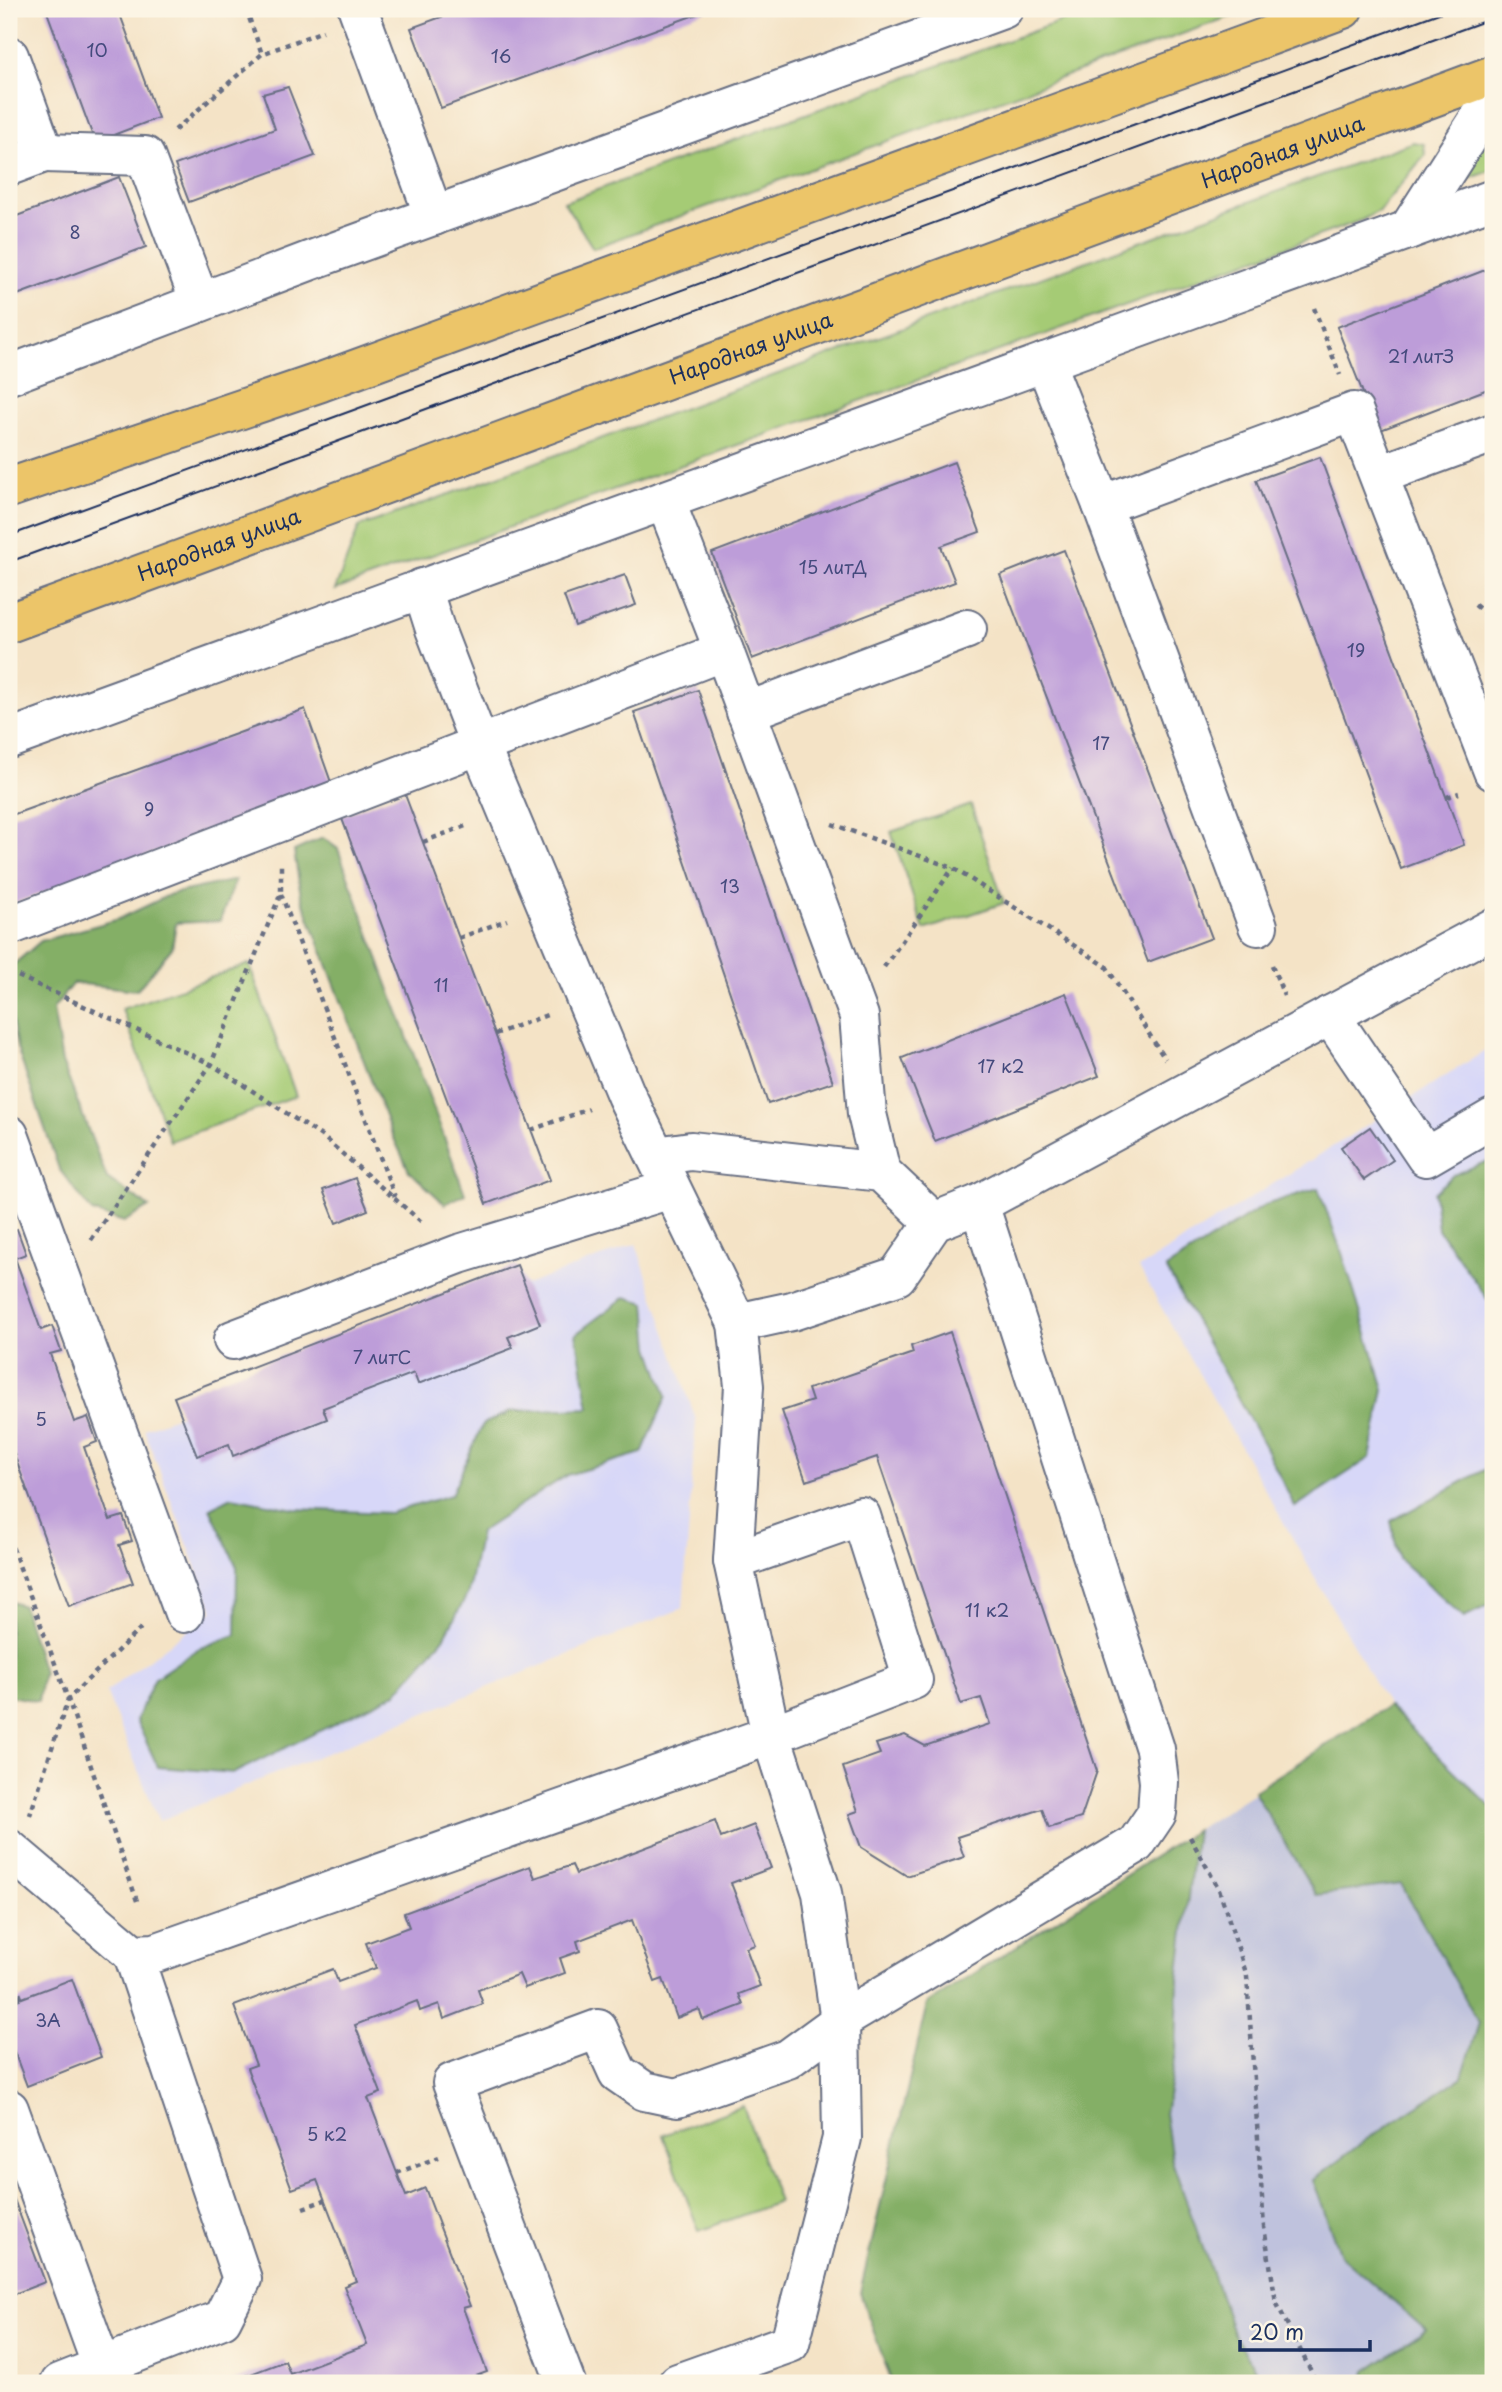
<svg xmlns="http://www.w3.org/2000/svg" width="1502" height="2392" viewBox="0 0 1502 2392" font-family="'Playpen Sans',sans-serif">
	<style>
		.built { fill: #d7d7f8 }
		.industrial { fill: #bfc2dd }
		.green { fill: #a5cb75; stroke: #607d6a; stroke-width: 2 }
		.forest { fill: #84af66; stroke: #506f62; stroke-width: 2 }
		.building { fill: #bd9dd9 }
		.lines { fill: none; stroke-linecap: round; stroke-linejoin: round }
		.minor-casing { stroke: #676e82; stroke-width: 42 }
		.major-casing { stroke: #676e82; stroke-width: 42 }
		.path { stroke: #676e82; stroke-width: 4.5; stroke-dasharray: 5 5; stroke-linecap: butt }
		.minor { stroke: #fff; stroke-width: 38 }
		.major { stroke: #ecc569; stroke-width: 38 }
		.tram { stroke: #1b2f5e; stroke-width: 2 }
		.labels { text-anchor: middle; stroke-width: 6; stroke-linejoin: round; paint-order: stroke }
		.number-label { font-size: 18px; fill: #444a7d }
		.street-label { font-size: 21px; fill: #1b2f5e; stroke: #fcf5e5 }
	</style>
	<rect width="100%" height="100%" fill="#fcf5e5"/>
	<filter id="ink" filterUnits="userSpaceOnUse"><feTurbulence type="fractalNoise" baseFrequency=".0143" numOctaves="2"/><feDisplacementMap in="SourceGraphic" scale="14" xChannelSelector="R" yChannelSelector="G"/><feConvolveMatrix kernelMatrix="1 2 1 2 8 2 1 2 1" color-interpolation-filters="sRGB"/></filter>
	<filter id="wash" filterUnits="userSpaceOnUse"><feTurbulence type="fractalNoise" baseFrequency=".00686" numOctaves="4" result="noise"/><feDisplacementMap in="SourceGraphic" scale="28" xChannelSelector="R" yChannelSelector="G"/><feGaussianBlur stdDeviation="1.57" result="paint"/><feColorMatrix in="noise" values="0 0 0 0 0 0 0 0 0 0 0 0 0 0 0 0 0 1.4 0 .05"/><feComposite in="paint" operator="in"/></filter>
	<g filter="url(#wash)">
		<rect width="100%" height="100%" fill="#f4e3c6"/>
		<g class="built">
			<polygon points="1493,1046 1493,1809 1388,1706 1139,1268"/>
			<polygon points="636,1244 696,1420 683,1608 159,1821 106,1692 213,1611 144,1429 181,1415 438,1296 517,1265 526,1285"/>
		</g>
		<polygon class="industrial" points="1388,1706 1493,1809 1493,2383 892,2383 860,2293 927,2004"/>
		<g class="green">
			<polygon points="1094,9 1251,9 593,248 564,202"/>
			<polygon points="1493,127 1493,170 1471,178 1466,178 1463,173"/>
			<polygon points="1413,142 1424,144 1425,155 1379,211 1362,220 335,590 359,527"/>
			<polygon points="971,805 1004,903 924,930 891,832"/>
			<polygon points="249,964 296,1096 170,1141 122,1009"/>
			<polygon points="743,2106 779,2202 699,2231 663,2135"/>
		</g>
		<g class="forest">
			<polygon points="323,838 338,849 465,1194 445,1204 409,1171 391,1132 301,896 294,851"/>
			<polygon points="235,880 220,921 176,923 172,948 137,990 73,983 53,1009 62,1062 107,1178 149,1207 124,1222 92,1212 59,1169 17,1048 9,1004 13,965 41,941 119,919 171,894"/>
			<polygon points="1493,1159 1493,1307 1438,1229 1434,1193 1453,1175"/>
			<polygon points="1318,1188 1343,1256 1384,1389 1370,1458 1295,1507 1265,1447 1166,1268 1265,1205"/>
			<polygon points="625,1297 646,1303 650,1347 667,1396 642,1453 567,1475 480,1532 468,1593 444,1638 395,1694 234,1773 158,1767 136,1720 155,1678 198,1649 236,1635 237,1567 210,1508 232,1497 294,1509 390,1513 451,1495 483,1424 512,1411 589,1408 576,1334"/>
			<polygon points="1493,1465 1493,1603 1464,1617 1399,1559 1391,1521"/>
			<polygon points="9,1601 23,1606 43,1672 38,1701 9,1696"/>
			<polygon points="1388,1706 1493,1809 1493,2383 1364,2383 1366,2371 1426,2330 1340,2255 1313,2180 1367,2139 1462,2077 1479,2023 1401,1884 1316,1895 1254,1791"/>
			<polygon points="1196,1830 1178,1980 1176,2052 1165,2113 1172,2161 1234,2335 1264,2383 892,2383 860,2293 927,2004"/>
		</g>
		<g id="blocks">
			<g class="building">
				<polygon points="46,9 118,9 158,118 95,142"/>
				<polygon points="463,9 711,9 441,108 411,28"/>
				<polygon points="288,87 315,156 189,202 175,165 275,129 263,94"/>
				<polygon points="119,177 146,247 9,298 9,219"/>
				<polygon points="1493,267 1493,387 1378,431 1337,327"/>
				<polygon points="1320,457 1464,845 1401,869 1256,480"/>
				<polygon points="954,462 980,532 941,546 955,582 752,659 712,553"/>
				<polygon points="1064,550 1212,938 1148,962 1000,575"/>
				<polygon points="625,575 636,605 575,626 564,596"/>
				<polygon points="698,690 833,1082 768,1104 634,712"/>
				<polygon points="305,709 333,788 9,905 9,816"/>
				<polygon points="404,792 550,1180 486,1204 341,816"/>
				<polygon points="1066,993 1099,1076 935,1141 902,1058"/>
				<polygon points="1370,1127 1393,1160 1364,1180 1341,1147"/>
				<polygon points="355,1178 368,1210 336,1223 323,1190"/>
				<polygon points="17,1229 26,1254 15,1258 41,1330 52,1326 61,1351 50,1354 74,1422 88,1417 97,1442 84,1447 110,1520 123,1516 132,1541 119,1545 133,1583 69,1606 9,1440 9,1232"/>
				<polygon points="517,1265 540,1324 508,1337 513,1348 418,1384 414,1373 323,1408 327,1419 233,1456 229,1444 197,1456 174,1397"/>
				<polygon points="950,1332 1097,1771 1081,1818 1049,1828 1042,1809 957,1837 964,1857 907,1876 861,1847 849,1814 858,1811 843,1767 880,1754 876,1744 905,1735 925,1746 990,1724 981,1698 961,1704 877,1457 806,1481 782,1411 812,1401 808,1389 913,1353 911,1346"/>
				<polygon points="715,1821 721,1838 754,1825 771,1868 731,1883 755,1945 746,1948 760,1986 739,1994 743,2005 703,2020 699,2009 677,2018 663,1979 655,1982 632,1920 577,1941 580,1951 560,1958 565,1973 525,1988 519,1974 478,1990 483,2004 444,2019 439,2004 420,2011 417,2001 355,2025 381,2093 368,2098 397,2173 406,2196 425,2188 470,2306 463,2308 487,2372 456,2383 227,2383 285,2361 290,2374 367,2345 344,2286 356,2281 317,2180 292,2189 247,2068 256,2065 234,2006 333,1969 338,1982 376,1968 366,1943 409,1927 404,1913 530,1866 535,1878 572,1865 576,1874"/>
				<polygon points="72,1979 101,2057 27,2086 9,2038 9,2003"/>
				<polygon points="9,2186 45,2282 9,2296"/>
			</g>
		</g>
	</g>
	<g filter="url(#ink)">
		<use href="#blocks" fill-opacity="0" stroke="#676e82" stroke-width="2"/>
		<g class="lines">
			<defs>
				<g id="minor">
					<polyline points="358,9 434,216"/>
					<polyline points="9,56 44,153 9,166"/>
					<polyline points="44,153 145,156 200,302"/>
					<polyline points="1408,230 1493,97"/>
					<polyline points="1045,362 1102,505 1354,412 1493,771"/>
					<polyline points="9,375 309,261 1003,9"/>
					<polyline points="1379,475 1493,433"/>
					<polyline points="665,500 724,651"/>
					<polyline points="1102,505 1258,926"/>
					<polyline points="422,588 435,629 480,746 626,1095 737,1323 792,1311 897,1276 934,1222 979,1204 1493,928"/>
					<polyline points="746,712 967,629"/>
					<polyline points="9,739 1493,199"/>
					<polyline points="9,926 724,651 859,1016 867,1114 881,1172"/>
					<polyline points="1330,1015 1426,1157 1493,1118"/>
					<polyline points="9,1135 184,1613"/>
					<polyline points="656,1156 691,1151 881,1172 934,1222"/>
					<polyline points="233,1340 459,1254 671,1189"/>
					<polyline points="9,1849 133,1954 155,1953 771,1735 733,1561 744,1386 737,1323"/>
					<polyline points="9,2109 102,2367"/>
					<polyline points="60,2383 222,2319 242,2279 133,1954"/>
					<polyline points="566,2383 452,2083 598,2029 618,2073 644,2091 677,2098 788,2059 840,2021 1136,1844 1157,1813 1159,1782 1155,1749 979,1204"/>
					<polyline points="678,2383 790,2343 842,2138 840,2021 822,1893 771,1735 913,1680 861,1516 733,1561"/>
				</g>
				<g id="major">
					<polyline points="9,488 321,382 1343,9"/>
					<path id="s1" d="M 9,623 L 1493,75"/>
				</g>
			</defs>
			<use href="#minor" class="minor-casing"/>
			<use href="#major" class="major-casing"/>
			<g class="path">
				<polyline points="246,9 262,54"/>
				<polyline points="175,130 262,54 323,31"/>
				<polyline points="1314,308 1340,375"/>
				<polyline points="1475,605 1493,620"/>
				<polyline points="1447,797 1459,793"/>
				<polyline points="832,824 953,868 1106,966 1165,1059"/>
				<polyline points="423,842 468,825"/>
				<polyline points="281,894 395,1197"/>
				<polyline points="459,938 507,920"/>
				<polyline points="1272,965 1284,996"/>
				<polyline points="884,967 953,868"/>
				<polyline points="9,972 211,1064 323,1137 424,1224"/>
				<polyline points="495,1034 547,1015"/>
				<polyline points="531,1130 589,1109"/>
				<polyline points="91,1240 211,1064 281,893 281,865"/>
				<polyline points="9,1538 68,1699 30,1815"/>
				<polyline points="1190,1837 1219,1889 1247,1976 1264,2227 1276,2302 1317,2383"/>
				<polyline points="137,1901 68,1699 144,1625"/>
				<polyline points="9,1965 21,1998"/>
				<polyline points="397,2173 439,2157"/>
				<polyline points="303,2208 325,2200"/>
			</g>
			<use href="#minor" class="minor"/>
			<use href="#major" class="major"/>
			<g class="tram">
				<polyline points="9,536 1450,9"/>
				<polyline points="9,562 1493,18"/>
			</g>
		</g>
	</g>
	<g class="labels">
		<g class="number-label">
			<text x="97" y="57">10</text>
			<text x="501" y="63">16</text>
			<text x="75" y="239">8</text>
			<text x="1421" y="363">21 литЗ</text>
			<text x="833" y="574">15 литД</text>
			<text x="1356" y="657">19</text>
			<text x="1101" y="750">17</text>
			<text x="149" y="816">9</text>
			<text x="730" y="893">13</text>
			<text x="441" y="992">11</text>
			<text x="1001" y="1073">17 к2</text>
			<text x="382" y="1364">7 литС</text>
			<text x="41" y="1426">5</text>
			<text x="987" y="1617">11 к2</text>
			<text x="48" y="2027">3А</text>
			<text x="327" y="2141">5 к2</text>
		</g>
		<g class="street-label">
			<text dy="7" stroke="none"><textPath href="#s1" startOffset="1358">Народная улица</textPath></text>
			<text dy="7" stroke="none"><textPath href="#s1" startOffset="791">Народная улица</textPath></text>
			<text dy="7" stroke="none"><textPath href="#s1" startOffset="224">Народная улица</textPath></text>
		</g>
	</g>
	<rect width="1502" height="2392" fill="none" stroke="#fcf5e5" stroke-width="35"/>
	<path d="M1240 2340v10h130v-10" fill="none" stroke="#1b2f5e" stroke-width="3.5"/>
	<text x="1250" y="2340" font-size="21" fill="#1b2f5e" stroke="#fcf5e5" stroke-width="5" paint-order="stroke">20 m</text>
</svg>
